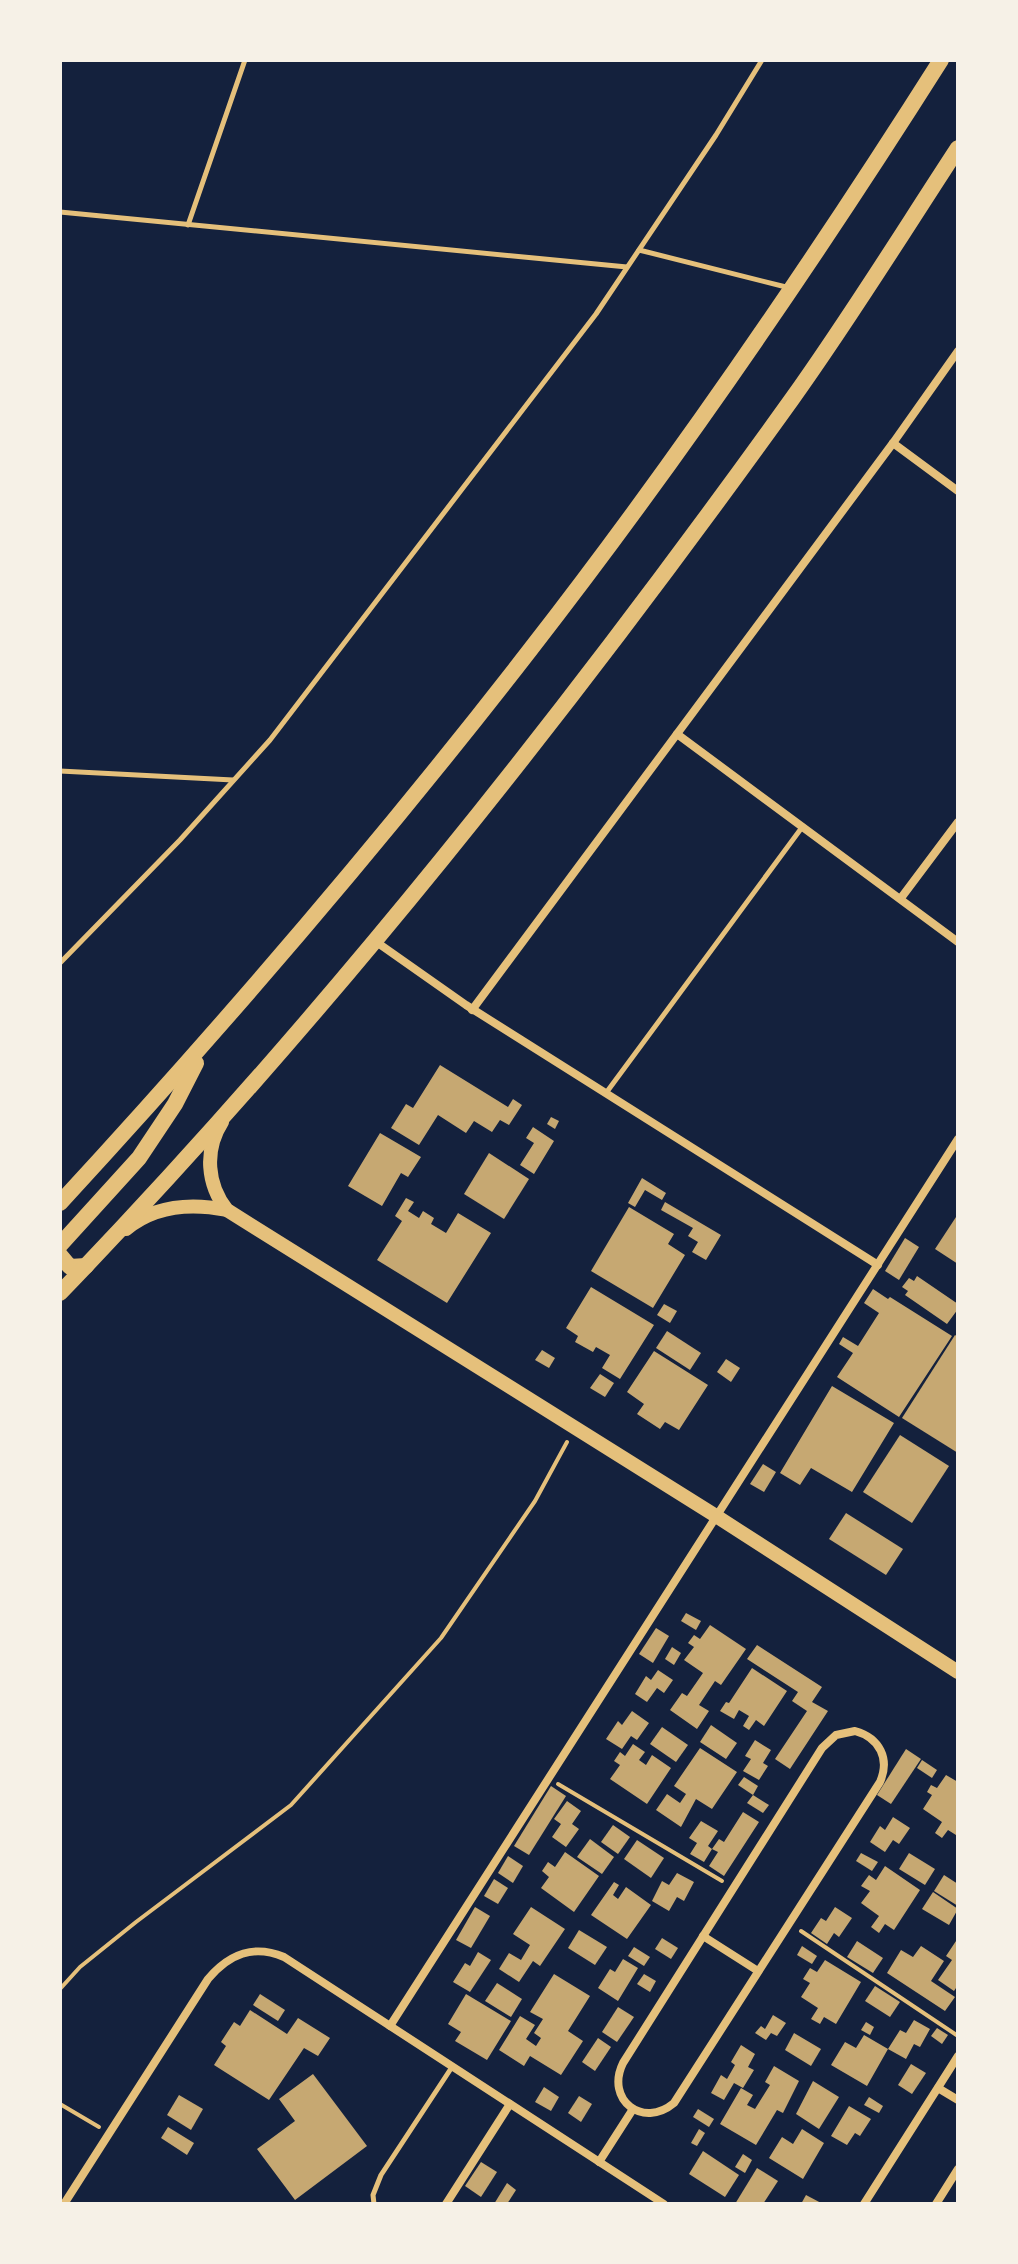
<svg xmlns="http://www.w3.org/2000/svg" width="1018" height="2264" viewBox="0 0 1018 2264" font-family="'Golos Text',sans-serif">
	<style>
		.building { fill: #c6a872 }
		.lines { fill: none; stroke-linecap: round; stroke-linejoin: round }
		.path { stroke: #e5c07b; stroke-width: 4 }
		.service { stroke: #e5c07b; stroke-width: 5 }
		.minor { stroke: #e5c07b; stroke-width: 8 }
		.tertiary { stroke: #e5c07b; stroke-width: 14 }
		.primary { stroke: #e5c07b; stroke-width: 16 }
	</style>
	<rect width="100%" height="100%" fill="#14213d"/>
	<g class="building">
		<polygon points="440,1065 508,1107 513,1099 522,1105 509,1125 500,1120 492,1132 474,1121 466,1133 438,1115 419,1145 391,1128 406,1104 413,1108"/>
		<polygon points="551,1117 559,1121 555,1129 547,1124"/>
		<polygon points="533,1127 554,1141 534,1174 520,1165 534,1143 526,1138"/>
		<polygon points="380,1133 421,1157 408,1177 401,1173 382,1206 348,1186"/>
		<polygon points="489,1153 529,1179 504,1219 464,1194"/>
		<polygon points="642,1178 666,1193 662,1200 645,1190 635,1207 628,1203"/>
		<polygon points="406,1198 414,1202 408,1211 419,1218 423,1211 434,1218 431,1224 446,1233 458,1213 491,1233 447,1303 377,1260 402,1221 395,1216"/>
		<polygon points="665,1202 721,1235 706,1260 692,1252 698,1242 688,1236 693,1228 661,1210"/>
		<polygon points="629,1207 674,1234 668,1244 685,1255 653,1308 591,1271"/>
		<polygon points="958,1214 958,1264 935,1249"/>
		<polygon points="905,1238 919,1247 899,1280 885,1271"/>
		<polygon points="917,1276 958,1304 958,1309 947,1324 905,1295 908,1291 902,1287 909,1278 914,1281"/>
		<polygon points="591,1287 654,1325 620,1379 602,1368 610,1355 596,1347 593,1352 575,1342 578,1336 566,1328"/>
		<polygon points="873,1289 888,1299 890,1297 952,1336 899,1417 837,1377 853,1353 839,1344 843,1337 858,1346 879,1313 864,1303"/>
		<polygon points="664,1304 677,1311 670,1323 657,1315"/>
		<polygon points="667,1331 701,1353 690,1370 656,1348"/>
		<polygon points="955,1335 958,1337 958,1453 902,1418"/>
		<polygon points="542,1350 555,1358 549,1368 535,1360"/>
		<polygon points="654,1351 708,1385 679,1430 665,1422 660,1429 637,1414 644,1404 627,1392"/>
		<polygon points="726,1359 740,1368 731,1382 717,1372"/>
		<polygon points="600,1374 614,1383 605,1397 590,1388"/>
		<polygon points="832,1386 894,1423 852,1492 811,1468 800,1485 780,1473"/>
		<polygon points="900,1435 949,1466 912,1523 863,1492"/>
		<polygon points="763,1464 776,1472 764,1492 750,1484"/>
		<polygon points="846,1513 903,1549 886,1575 829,1539"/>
		<polygon points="686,1613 701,1621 696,1630 681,1621"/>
		<polygon points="710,1625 746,1649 721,1685 715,1681 699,1705 709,1711 697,1729 670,1710 682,1693 687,1696 703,1673 684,1660 694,1647 688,1643 694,1635 700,1639"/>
		<polygon points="656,1628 669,1636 653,1663 639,1654"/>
		<polygon points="757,1645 822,1687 812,1702 828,1711 790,1769 775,1759 807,1711 792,1701 798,1692 747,1659"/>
		<polygon points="672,1647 681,1653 674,1665 665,1659"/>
		<polygon points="752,1668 787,1691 764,1726 756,1720 749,1730 743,1726 749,1716 739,1710 734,1719 720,1711 726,1702 729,1703"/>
		<polygon points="658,1670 673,1680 664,1693 657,1688 647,1702 635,1694 646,1676 651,1680"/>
		<polygon points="632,1711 649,1723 637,1740 631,1736 622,1749 606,1739 618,1721 622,1725"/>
		<polygon points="711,1725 737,1743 726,1759 700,1742"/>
		<polygon points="662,1727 688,1745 676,1762 650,1744"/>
		<polygon points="755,1740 771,1750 763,1763 768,1766 759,1780 743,1771 751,1759 745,1756"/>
		<polygon points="633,1744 645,1752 639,1760 646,1765 652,1755 671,1768 647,1804 610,1779 620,1765 614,1761 620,1752 625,1756"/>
		<polygon points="700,1748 737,1772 712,1809 696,1799 681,1827 656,1810 667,1794 680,1803 686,1794 674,1786"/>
		<polygon points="906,1749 921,1759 891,1804 877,1795"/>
		<polygon points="922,1760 937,1770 932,1778 917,1768"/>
		<polygon points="946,1775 958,1782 958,1833 956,1835 948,1830 942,1838 935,1833 942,1822 923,1809 932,1795 927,1792 931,1785 937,1788"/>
		<polygon points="744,1777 758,1786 753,1795 738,1785"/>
		<polygon points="551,1786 566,1796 529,1855 514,1846"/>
		<polygon points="753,1795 769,1805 763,1813 747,1803"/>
		<polygon points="567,1801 581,1811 572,1824 579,1829 566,1847 552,1837 561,1824 554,1819"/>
		<polygon points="743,1812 759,1822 724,1876 709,1866 718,1852 712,1849 719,1839 724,1842"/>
		<polygon points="893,1817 910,1828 899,1844 893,1840 885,1852 870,1842 880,1826 885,1830"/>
		<polygon points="701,1821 718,1831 708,1846 712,1849 704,1862 690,1854 697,1843 689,1838"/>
		<polygon points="613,1825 630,1837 618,1854 601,1842"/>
		<polygon points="590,1839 614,1857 602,1874 577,1857"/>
		<polygon points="637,1840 664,1858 651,1878 624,1859"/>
		<polygon points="565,1852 599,1876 574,1912 541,1888 549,1877 542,1871 548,1862 555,1867"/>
		<polygon points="861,1853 878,1862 872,1871 856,1861"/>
		<polygon points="909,1853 935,1869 925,1885 899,1869"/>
		<polygon points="508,1856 523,1866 513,1883 498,1873"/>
		<polygon points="885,1866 920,1890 894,1930 885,1924 879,1933 871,1927 879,1916 861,1903 870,1891 861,1886 869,1875 876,1880"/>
		<polygon points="677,1873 694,1882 684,1901 677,1897 669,1911 652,1901 662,1881 669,1885"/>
		<polygon points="944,1875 958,1884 958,1906 934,1891"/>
		<polygon points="494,1879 508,1888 498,1904 484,1896"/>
		<polygon points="614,1882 619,1885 613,1895 618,1899 626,1887 651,1905 627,1939 591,1915"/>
		<polygon points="933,1892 958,1909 949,1925 922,1909"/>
		<polygon points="475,1907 490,1916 471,1948 456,1940"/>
		<polygon points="531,1907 565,1929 540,1966 533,1961 519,1982 499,1969 509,1953 521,1960 530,1945 513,1934"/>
		<polygon points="835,1907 852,1918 839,1937 834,1933 827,1944 811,1933 821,1918 826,1921"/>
		<polygon points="579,1930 607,1947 595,1965 568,1948"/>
		<polygon points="662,1938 678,1948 671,1959 655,1949"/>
		<polygon points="958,1938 958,1985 954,1991 938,1980 952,1960 946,1956"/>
		<polygon points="857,1941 883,1958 873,1973 847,1957"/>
		<polygon points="802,1946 817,1956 812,1964 797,1955"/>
		<polygon points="921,1946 944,1961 931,1981 955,1997 945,2011 887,1973 901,1950 913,1957"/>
		<polygon points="634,1947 650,1957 644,1966 628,1956"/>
		<polygon points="478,1952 491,1960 470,1992 453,1982 465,1963 470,1966"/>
		<polygon points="623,1959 638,1968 618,2001 598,1988 610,1969 615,1972"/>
		<polygon points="825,1960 861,1982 836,2024 824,2017 820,2024 811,2019 818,2008 801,1997 810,1983 803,1979 810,1968 817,1972"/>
		<polygon points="554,1974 590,1996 568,2031 583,2041 561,2075 530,2056 524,2066 499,2050 520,2016 535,2025 526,2039 536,2046 541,2038 534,2033 543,2019 530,2012"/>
		<polygon points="644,1974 656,1981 650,1992 637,1984"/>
		<polygon points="497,1983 522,1999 511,2017 485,2001"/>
		<polygon points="875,1986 900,2002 890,2017 865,2001"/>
		<polygon points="260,1994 285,2010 278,2021 253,2005"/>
		<polygon points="466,1994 511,2021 487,2060 455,2041 461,2032 448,2024"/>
		<polygon points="618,2007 634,2017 617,2042 602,2032"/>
		<polygon points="250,2010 287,2034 298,2018 330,2038 318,2056 304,2048 269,2100 214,2065 226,2046 221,2042 234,2022 240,2026"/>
		<polygon points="773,2015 786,2023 777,2036 771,2033 766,2040 755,2033 761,2026 765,2029"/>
		<polygon points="914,2020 930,2029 920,2047 914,2044 906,2059 888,2049 900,2030 906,2033"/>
		<polygon points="866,2022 874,2027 870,2035 861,2030"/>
		<polygon points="937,2028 948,2035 942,2044 931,2036"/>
		<polygon points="794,2033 821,2049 811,2066 785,2050"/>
		<polygon points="864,2035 888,2049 867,2086 831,2065 845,2042 856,2048"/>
		<polygon points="598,2038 611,2047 595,2071 582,2062"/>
		<polygon points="741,2045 755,2054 748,2067 754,2070 743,2088 734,2083 724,2100 711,2093 721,2075 727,2079 735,2065 731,2062"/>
		<polygon points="911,2064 926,2073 912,2094 898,2085"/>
		<polygon points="774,2066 799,2081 783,2113 777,2110 756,2145 720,2124 741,2088 753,2095 747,2105 755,2109 770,2085 765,2082"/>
		<polygon points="313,2074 367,2146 295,2200 257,2149 295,2121 279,2099"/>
		<polygon points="813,2081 839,2097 819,2129 796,2114"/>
		<polygon points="544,2087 559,2097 551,2111 535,2102"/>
		<polygon points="179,2095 203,2109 191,2130 167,2115"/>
		<polygon points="579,2096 592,2104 581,2122 568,2113"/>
		<polygon points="869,2097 883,2106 879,2113 864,2105"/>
		<polygon points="849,2106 871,2119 860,2136 855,2133 847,2145 831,2136"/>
		<polygon points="698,2109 714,2119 709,2127 693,2117"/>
		<polygon points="168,2127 194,2143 187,2155 161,2138"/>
		<polygon points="699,2129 705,2133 697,2146 691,2143"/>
		<polygon points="802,2129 824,2143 803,2179 769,2158 782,2137 793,2144"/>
		<polygon points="703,2151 739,2175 725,2197 689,2174"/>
		<polygon points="743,2154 752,2160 745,2173 735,2167"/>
		<polygon points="481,2162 497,2172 481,2197 465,2186"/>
		<polygon points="757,2168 778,2181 763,2204 735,2204"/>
		<polygon points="507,2183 516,2190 507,2204 494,2204"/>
		<polygon points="806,2195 823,2204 801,2204"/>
	</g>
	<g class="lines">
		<g class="path">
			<polyline points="558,1784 722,1881"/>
			<polyline points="801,1931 958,2036"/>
			<polyline points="60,1989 80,1967 136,1922 291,1805 441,1638 535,1501 567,1442"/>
			<polyline points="60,2104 99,2127"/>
		</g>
		<g class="service">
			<polyline points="60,212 627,267"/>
			<polyline points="188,225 245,60"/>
			<polyline points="639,250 786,287"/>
			<polyline points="60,771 233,780"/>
			<polyline points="60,963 180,840 270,740 596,314 716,135 762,60"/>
			<polyline points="606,1093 803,826"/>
			<polyline points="374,2204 373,2195 381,2175 452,2067"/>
		</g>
		<g class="minor">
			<polyline points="893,443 958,491"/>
			<polyline points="677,734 958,942"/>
			<polyline points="901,898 958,822"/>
			<polyline points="375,941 466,1005 878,1265"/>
			<polyline points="472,1010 893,443 958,351"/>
			<path d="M 855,1731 C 880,1738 890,1759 880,1782 L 674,2103 C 643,2129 605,2100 623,2063 L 822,1748 L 836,1735 Z"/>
			<polyline points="703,1936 758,1971"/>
			<polyline points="390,2026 958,1139"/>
			<polyline points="938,2088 958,2100"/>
			<polyline points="599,2162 633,2109"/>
			<path d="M 64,2204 L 208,1979 C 229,1954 253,1944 284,1957 L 664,2204"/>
			<polyline points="446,2204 510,2104"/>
			<polyline points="864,2204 958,2056"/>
			<polyline points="936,2204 958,2169"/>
		</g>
		<g class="tertiary">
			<path d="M 222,1122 C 204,1150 207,1185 227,1210 L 716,1516 L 958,1672"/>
			<path d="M 126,1229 C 155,1205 192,1203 227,1210"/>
		</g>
		<g class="primary">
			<path d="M 60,1203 C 224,1025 382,841 530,650 C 677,461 813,262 941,60"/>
			<polyline points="60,1245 139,1158 175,1104 196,1063"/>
			<polyline points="60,1255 70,1267 86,1266"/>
			<path d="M 60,1293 C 327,1016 568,711 792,399 C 850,318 903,232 958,148"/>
		</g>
	</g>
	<rect width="1018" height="2264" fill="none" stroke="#f6f1e7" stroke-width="124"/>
</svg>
